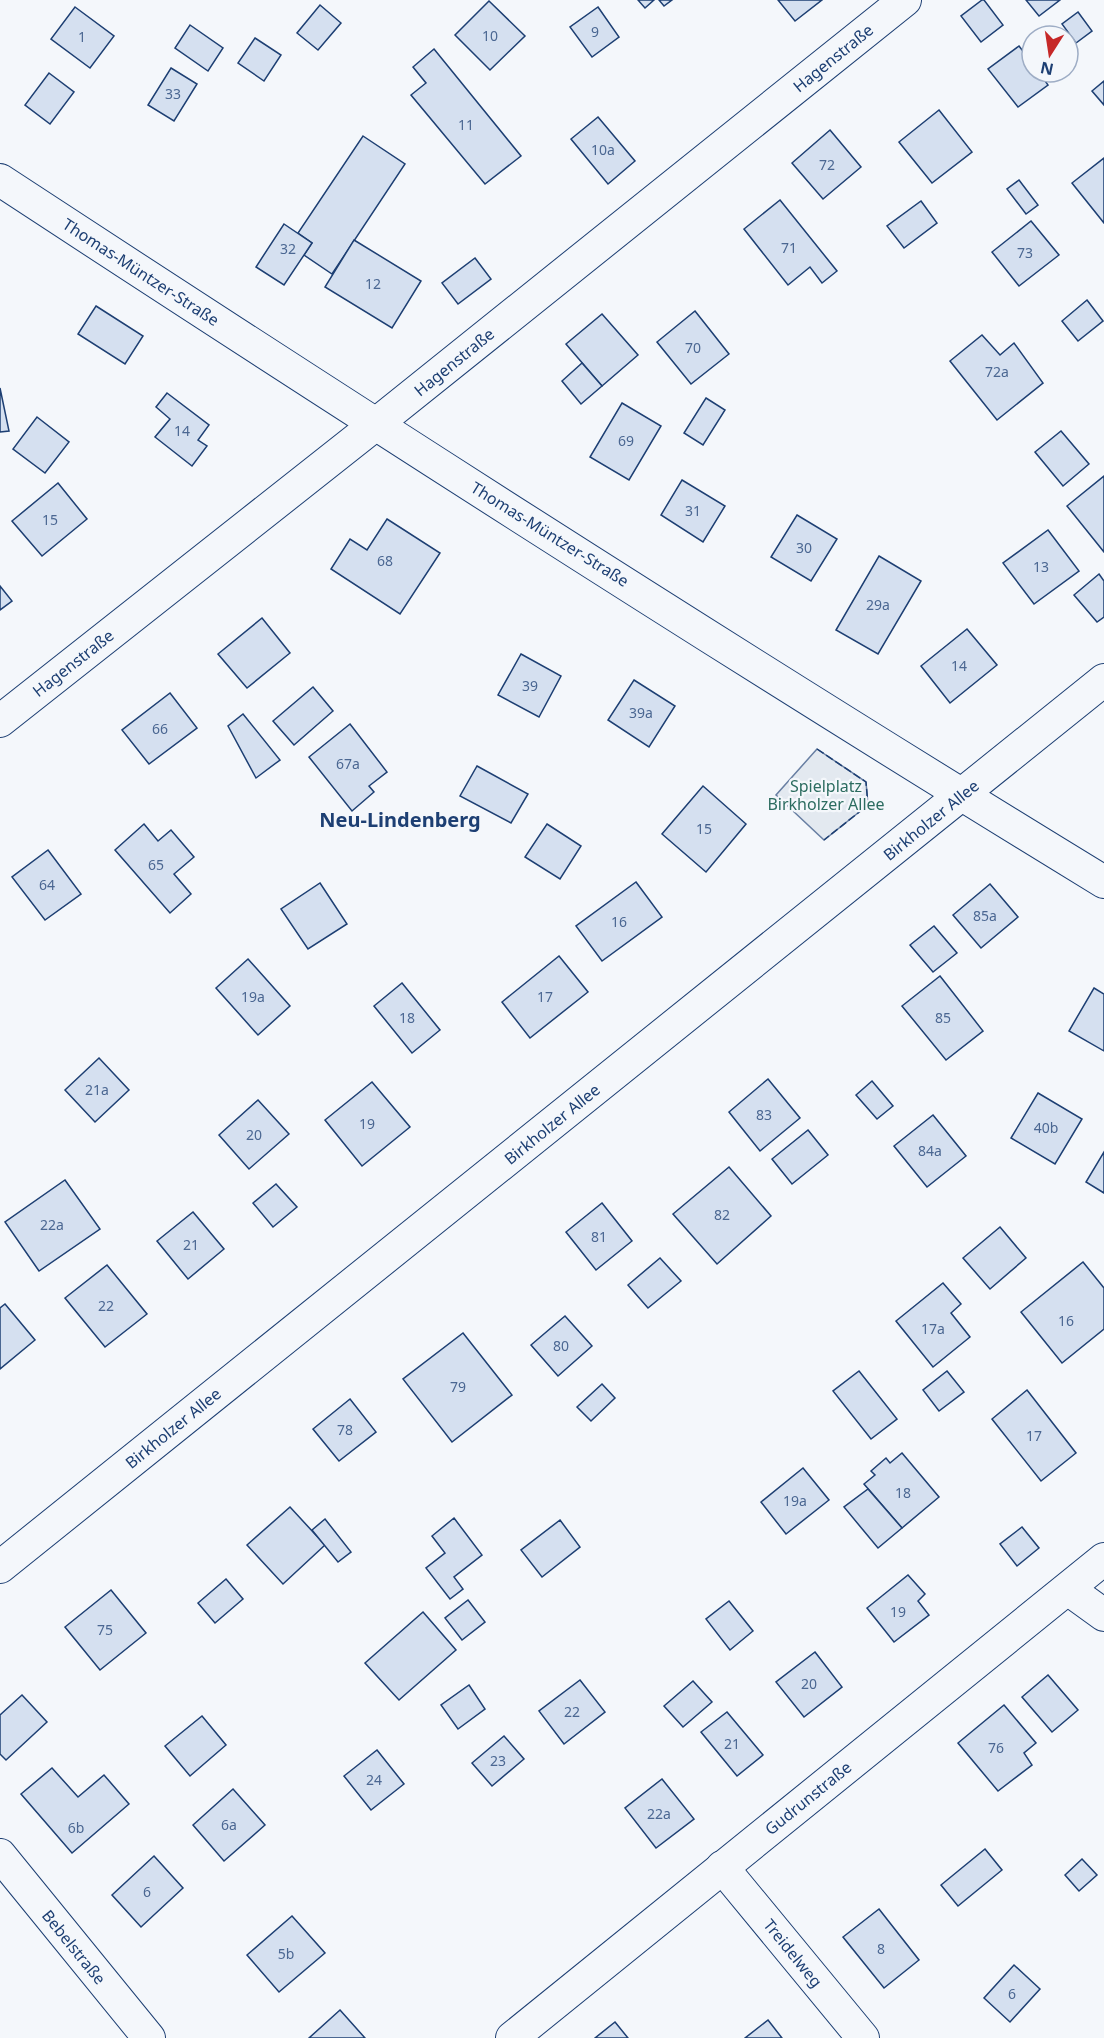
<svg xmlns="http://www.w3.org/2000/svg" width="1104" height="2038" viewBox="0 0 1104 2038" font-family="'Noto Sans',sans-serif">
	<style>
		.green { fill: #e3e9f0; stroke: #687fa3; stroke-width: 1.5 }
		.building { fill: #d5e0f0; stroke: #1d3f73; stroke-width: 1.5 }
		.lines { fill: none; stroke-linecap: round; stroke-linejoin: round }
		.street-casing { stroke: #1d3f73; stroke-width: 34 }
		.street { stroke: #f4f7fb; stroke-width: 32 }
		.fence { stroke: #1d3f73; stroke-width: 1.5; stroke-dasharray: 8 3; stroke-linecap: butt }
		.labels { text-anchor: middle; stroke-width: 4.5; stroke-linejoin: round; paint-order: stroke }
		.number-label { font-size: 14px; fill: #4b6792 }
		.street-label { font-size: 16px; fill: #1d3f73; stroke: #f4f7fb }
		.park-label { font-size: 16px; fill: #2c6c60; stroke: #f4f7fb }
		.quarter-label { font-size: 20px; font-weight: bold; fill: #1d3f73; stroke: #f4f7fb }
	</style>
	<rect width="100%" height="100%" fill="#f4f7fb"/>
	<polygon class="green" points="817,749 866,782 868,805 824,840 776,795"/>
	<g class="building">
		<polygon points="638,0 654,0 645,8"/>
		<polygon points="659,0 672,0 664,6"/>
		<polygon points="778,0 822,0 795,21"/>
		<polygon points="982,0 984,0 1003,25 981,42 961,16"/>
		<polygon points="1026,0 1060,0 1039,16"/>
		<polygon points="489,1 525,36 490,70 455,35"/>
		<polygon points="320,5 341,23 318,50 297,33"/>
		<polygon points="75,7 114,36 90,68 51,39"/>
		<polygon points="598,7 619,37 592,57 570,27"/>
		<polygon points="1078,12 1092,31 1076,43 1062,24"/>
		<polygon points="190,25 223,48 208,71 175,48"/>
		<polygon points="255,38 281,55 264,81 238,63"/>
		<polygon points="1019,46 1032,63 1032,72 1039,72 1048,85 1018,107 988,69"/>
		<polygon points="434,49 521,156 485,184 411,95 426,83 413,67"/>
		<polygon points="171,68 197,84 174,121 148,105"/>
		<polygon points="49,73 74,92 50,124 25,105"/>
		<polygon points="1104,81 1104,105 1092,91"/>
		<polygon points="939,110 972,152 932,183 899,142"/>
		<polygon points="598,117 635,161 608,184 571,139"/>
		<polygon points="830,130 861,167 823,199 792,163"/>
		<polygon points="363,136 405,164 332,274 304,255 312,243 298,233"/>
		<polygon points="1104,158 1104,223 1072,183"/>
		<polygon points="1019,180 1038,205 1026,214 1007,189"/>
		<polygon points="780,200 837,271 822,283 810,267 788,285 744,229"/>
		<polygon points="921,201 937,223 904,248 887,226"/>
		<polygon points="1031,221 1059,255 1019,286 992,252"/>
		<polygon points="284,224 312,243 284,285 256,267"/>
		<polygon points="354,240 421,281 392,328 325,287"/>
		<polygon points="475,258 491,279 458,304 442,283"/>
		<polygon points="1087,300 1103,321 1078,341 1062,321"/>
		<polygon points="96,306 143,336 125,364 78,334"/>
		<polygon points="695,311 729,354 691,384 657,342"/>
		<polygon points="602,314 638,355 602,386 566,344"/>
		<polygon points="982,335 1000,355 1014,343 1043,383 997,420 950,361"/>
		<polygon points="582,363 602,386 581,404 562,381"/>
		<polygon points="0,388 9,431 0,432"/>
		<polygon points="167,393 209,425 198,440 207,446 192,466 155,437 170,419 156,407"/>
		<polygon points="706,398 725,410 703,445 684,433"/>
		<polygon points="622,403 661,426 629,480 590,457"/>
		<polygon points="37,417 69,442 45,473 13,449"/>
		<polygon points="1061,431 1089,464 1063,486 1035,452"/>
		<polygon points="1104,476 1104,552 1067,506"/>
		<polygon points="682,480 725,506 703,542 661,515"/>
		<polygon points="58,483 87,519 42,556 12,521"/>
		<polygon points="797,515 837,539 811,581 771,557"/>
		<polygon points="387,519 440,553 400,614 331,569 350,539 367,550"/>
		<polygon points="1048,530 1079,571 1034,604 1003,563"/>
		<polygon points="879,556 921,581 878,654 836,630"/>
		<polygon points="1099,574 1104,581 1104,617 1097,622 1074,595"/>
		<polygon points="0,586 12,601 0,610"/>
		<polygon points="262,618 290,653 247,688 218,654"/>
		<polygon points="967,629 997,665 950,703 921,666"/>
		<polygon points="521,654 561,676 539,717 498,695"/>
		<polygon points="634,680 675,706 649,747 608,720"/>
		<polygon points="313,687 333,711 294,745 273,721"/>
		<polygon points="170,693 197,728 149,764 122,730"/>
		<polygon points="243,714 280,760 256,778 228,726"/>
		<polygon points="350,724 387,772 369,786 374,792 352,811 309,757"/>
		<polygon points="477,766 528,794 511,823 460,796"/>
		<polygon points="703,786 746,824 706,872 662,834"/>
		<polygon points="144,824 158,841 171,830 194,857 174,874 191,894 170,913 115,850"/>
		<polygon points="547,824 581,846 560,879 525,857"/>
		<polygon points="48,850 81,894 45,920 12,877"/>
		<polygon points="636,882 662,917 602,961 576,926"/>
		<polygon points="320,883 347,924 308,949 281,909"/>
		<polygon points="990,884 1018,917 981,948 953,915"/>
		<polygon points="934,926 957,953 933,972 910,945"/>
		<polygon points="559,956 588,992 530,1038 502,1002"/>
		<polygon points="248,959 290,1006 258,1035 216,988"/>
		<polygon points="940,976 983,1031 946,1060 902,1006"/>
		<polygon points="402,983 440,1030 412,1053 374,1006"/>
		<polygon points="1094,988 1104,994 1104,1051 1069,1031"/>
		<polygon points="99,1058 129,1090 95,1122 65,1090"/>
		<polygon points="768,1079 800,1118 760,1151 729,1112"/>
		<polygon points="872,1081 893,1106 877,1119 856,1095"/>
		<polygon points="372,1082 410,1127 362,1166 325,1120"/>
		<polygon points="1038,1093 1082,1119 1055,1164 1011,1138"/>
		<polygon points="258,1100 289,1134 249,1169 219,1135"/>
		<polygon points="933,1115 966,1156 927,1187 894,1146"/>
		<polygon points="808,1130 828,1155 792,1184 772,1159"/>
		<polygon points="1104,1152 1104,1193 1086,1182"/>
		<polygon points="729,1167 771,1216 717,1264 673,1214"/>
		<polygon points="65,1180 100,1229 39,1271 5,1222"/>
		<polygon points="276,1184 297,1207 273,1227 253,1203"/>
		<polygon points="602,1203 632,1241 596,1270 566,1232"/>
		<polygon points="193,1212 224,1249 188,1279 157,1241"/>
		<polygon points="1000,1227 1026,1258 990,1289 963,1258"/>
		<polygon points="660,1258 681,1281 648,1308 628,1285"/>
		<polygon points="1083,1262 1104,1288 1104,1329 1062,1363 1021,1312"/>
		<polygon points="107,1265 147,1314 105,1347 65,1298"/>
		<polygon points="943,1283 961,1304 951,1313 970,1337 933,1367 896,1321"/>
		<polygon points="5,1304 35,1340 0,1369 0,1308"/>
		<polygon points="565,1316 592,1346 558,1376 531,1345"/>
		<polygon points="463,1333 512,1395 452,1442 403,1379"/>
		<polygon points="859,1371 897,1419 871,1439 833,1391"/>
		<polygon points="947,1371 964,1392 939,1411 923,1390"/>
		<polygon points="602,1384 615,1398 591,1421 577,1407"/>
		<polygon points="1027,1390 1076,1453 1041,1481 992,1419"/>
		<polygon points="350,1399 376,1432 339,1461 313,1429"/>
		<polygon points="902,1453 939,1497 902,1528 864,1484 875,1475 871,1471 886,1458 890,1463"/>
		<polygon points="803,1468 829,1500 786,1534 761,1502"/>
		<polygon points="868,1489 902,1528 878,1548 844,1507"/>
		<polygon points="290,1507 325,1545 283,1584 247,1545"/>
		<polygon points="454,1518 482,1555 454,1577 463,1589 450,1599 426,1568 445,1553 432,1536"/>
		<polygon points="325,1519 351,1552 338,1562 312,1530"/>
		<polygon points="560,1520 580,1547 542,1577 521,1550"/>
		<polygon points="1022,1527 1039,1548 1017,1566 1000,1544"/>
		<polygon points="908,1575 925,1594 918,1601 929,1615 894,1642 867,1608"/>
		<polygon points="226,1579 243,1599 215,1623 198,1603"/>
		<polygon points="111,1590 146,1633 100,1670 65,1627"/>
		<polygon points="468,1600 485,1622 462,1640 445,1618"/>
		<polygon points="729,1601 753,1631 730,1650 706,1619"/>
		<polygon points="423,1612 456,1650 399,1700 365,1663"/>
		<polygon points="815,1652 842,1687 804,1717 776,1682"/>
		<polygon points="1048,1675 1078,1710 1052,1732 1022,1697"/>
		<polygon points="580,1680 605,1712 564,1744 539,1711"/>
		<polygon points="693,1681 712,1702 683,1727 664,1706"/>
		<polygon points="469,1685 485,1709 458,1729 441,1705"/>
		<polygon points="22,1695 47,1722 6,1760 0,1754 0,1715"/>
		<polygon points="1004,1705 1036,1743 1024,1753 1032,1765 998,1791 958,1743"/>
		<polygon points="727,1712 763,1755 737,1776 701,1732"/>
		<polygon points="202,1716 226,1745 190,1776 165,1746"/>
		<polygon points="504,1736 524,1759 492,1786 472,1763"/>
		<polygon points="377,1750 404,1784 371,1810 344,1776"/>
		<polygon points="52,1768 78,1797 104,1775 129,1804 72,1853 21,1794"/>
		<polygon points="662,1779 694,1819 656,1848 625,1808"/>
		<polygon points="233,1789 265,1825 224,1861 193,1825"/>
		<polygon points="985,1849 1002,1870 958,1906 941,1885"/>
		<polygon points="154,1856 183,1888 141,1927 112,1895"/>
		<polygon points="1082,1859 1097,1875 1079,1891 1065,1875"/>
		<polygon points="879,1909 919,1960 884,1988 843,1937"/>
		<polygon points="292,1916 325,1953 279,1992 247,1955"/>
		<polygon points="1014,1965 1040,1989 1010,2022 984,1998"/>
		<polygon points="340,2010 365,2038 309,2038"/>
		<polygon points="768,2020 782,2038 745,2038"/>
		<polygon points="615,2022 628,2038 595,2038"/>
	</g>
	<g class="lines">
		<defs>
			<g id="street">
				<path d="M 0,180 C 365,419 732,655 1104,882"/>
				<polyline points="0,721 376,424 905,0"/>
				<polyline points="0,1567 1104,680"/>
				<polyline points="1068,1589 1104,1615"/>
				<polyline points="0,1855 149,2038"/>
				<polyline points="722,1867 863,2038"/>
				<polyline points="512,2038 1104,1559"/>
			</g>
		</defs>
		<use href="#street" class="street-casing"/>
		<use href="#street" class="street"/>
		<polyline class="fence" points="817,749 866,782 868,805 824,840"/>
	</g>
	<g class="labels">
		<g class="number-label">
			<text x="595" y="37">9</text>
			<text x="490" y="41">10</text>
			<text x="82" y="42">1</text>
			<text x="173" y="99">33</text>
			<text x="466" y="130">11</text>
			<text x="603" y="155">10a</text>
			<text x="827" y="170">72</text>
			<text x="789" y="253">71</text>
			<text x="288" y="254">32</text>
			<text x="1025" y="258">73</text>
			<text x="373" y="289">12</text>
			<text x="693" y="353">70</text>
			<text x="997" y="377">72a</text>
			<text x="182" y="436">14</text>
			<text x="626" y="446">69</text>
			<text x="693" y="516">31</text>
			<text x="50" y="525">15</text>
			<text x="804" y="553">30</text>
			<text x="385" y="566">68</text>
			<text x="1041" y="572">13</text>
			<text x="878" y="610">29a</text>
			<text x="959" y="671">14</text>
			<text x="530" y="691">39</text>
			<text x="641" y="718">39a</text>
			<text x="160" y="734">66</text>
			<text x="348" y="769">67a</text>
			<text x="704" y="834">15</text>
			<text x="156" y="870">65</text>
			<text x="47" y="890">64</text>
			<text x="985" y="921">85a</text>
			<text x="619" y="927">16</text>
			<text x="253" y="1002">19a</text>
			<text x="545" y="1002">17</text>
			<text x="407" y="1023">18</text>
			<text x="943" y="1023">85</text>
			<text x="97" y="1095">21a</text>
			<text x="764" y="1120">83</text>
			<text x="367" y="1129">19</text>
			<text x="1046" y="1133">40b</text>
			<text x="254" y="1140">20</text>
			<text x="930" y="1156">84a</text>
			<text x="722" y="1220">82</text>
			<text x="52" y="1230">22a</text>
			<text x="599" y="1242">81</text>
			<text x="191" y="1250">21</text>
			<text x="106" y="1311">22</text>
			<text x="1066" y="1326">16</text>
			<text x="933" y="1334">17a</text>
			<text x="561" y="1351">80</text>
			<text x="458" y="1392">79</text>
			<text x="345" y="1435">78</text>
			<text x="1034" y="1441">17</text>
			<text x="903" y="1498">18</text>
			<text x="795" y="1506">19a</text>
			<text x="898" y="1617">19</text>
			<text x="105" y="1635">75</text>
			<text x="809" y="1689">20</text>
			<text x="572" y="1717">22</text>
			<text x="732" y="1749">21</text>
			<text x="996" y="1753">76</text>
			<text x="498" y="1766">23</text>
			<text x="374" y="1785">24</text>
			<text x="659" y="1819">22a</text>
			<text x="229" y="1830">6a</text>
			<text x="76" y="1833">6b</text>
			<text x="147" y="1897">6</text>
			<text x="881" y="1954">8</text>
			<text x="286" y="1959">5b</text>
			<text x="1012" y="1999">6</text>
		</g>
		<g class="street-label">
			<text transform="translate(833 58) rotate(-39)" y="6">Hagenstraße</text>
			<text transform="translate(141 272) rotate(33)" y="6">Thomas-Müntzer-Straße</text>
			<text transform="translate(454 362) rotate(-39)" y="6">Hagenstraße</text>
			<text transform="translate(550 534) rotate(32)" y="6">Thomas-Müntzer-Straße</text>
			<text transform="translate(73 663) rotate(-38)" y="6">Hagenstraße</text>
			<text transform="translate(931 820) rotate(-39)" y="6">Birkholzer Allee</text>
			<text transform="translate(552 1124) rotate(-39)" y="6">Birkholzer Allee</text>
			<text transform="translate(173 1428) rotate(-39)" y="6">Birkholzer Allee</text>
			<text transform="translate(808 1798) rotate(-39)" y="6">Gudrunstraße</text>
			<text transform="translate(74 1947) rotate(51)" y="6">Bebelstraße</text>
			<text transform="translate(793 1953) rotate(51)" y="6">Treidelweg</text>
		</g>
		<g class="park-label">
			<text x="826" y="792">Spielplatz<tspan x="826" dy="18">Birkholzer Allee</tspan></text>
		</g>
		<g class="quarter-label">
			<text x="400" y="827">Neu-Lindenberg</text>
		</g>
	</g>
	<g transform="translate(1050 54) rotate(192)"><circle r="28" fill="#f4f7fb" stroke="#9eadc5" stroke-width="1.5"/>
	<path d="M0-4.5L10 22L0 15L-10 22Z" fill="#c62828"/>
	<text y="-9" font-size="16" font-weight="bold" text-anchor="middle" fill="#1d3f73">N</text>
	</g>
</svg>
